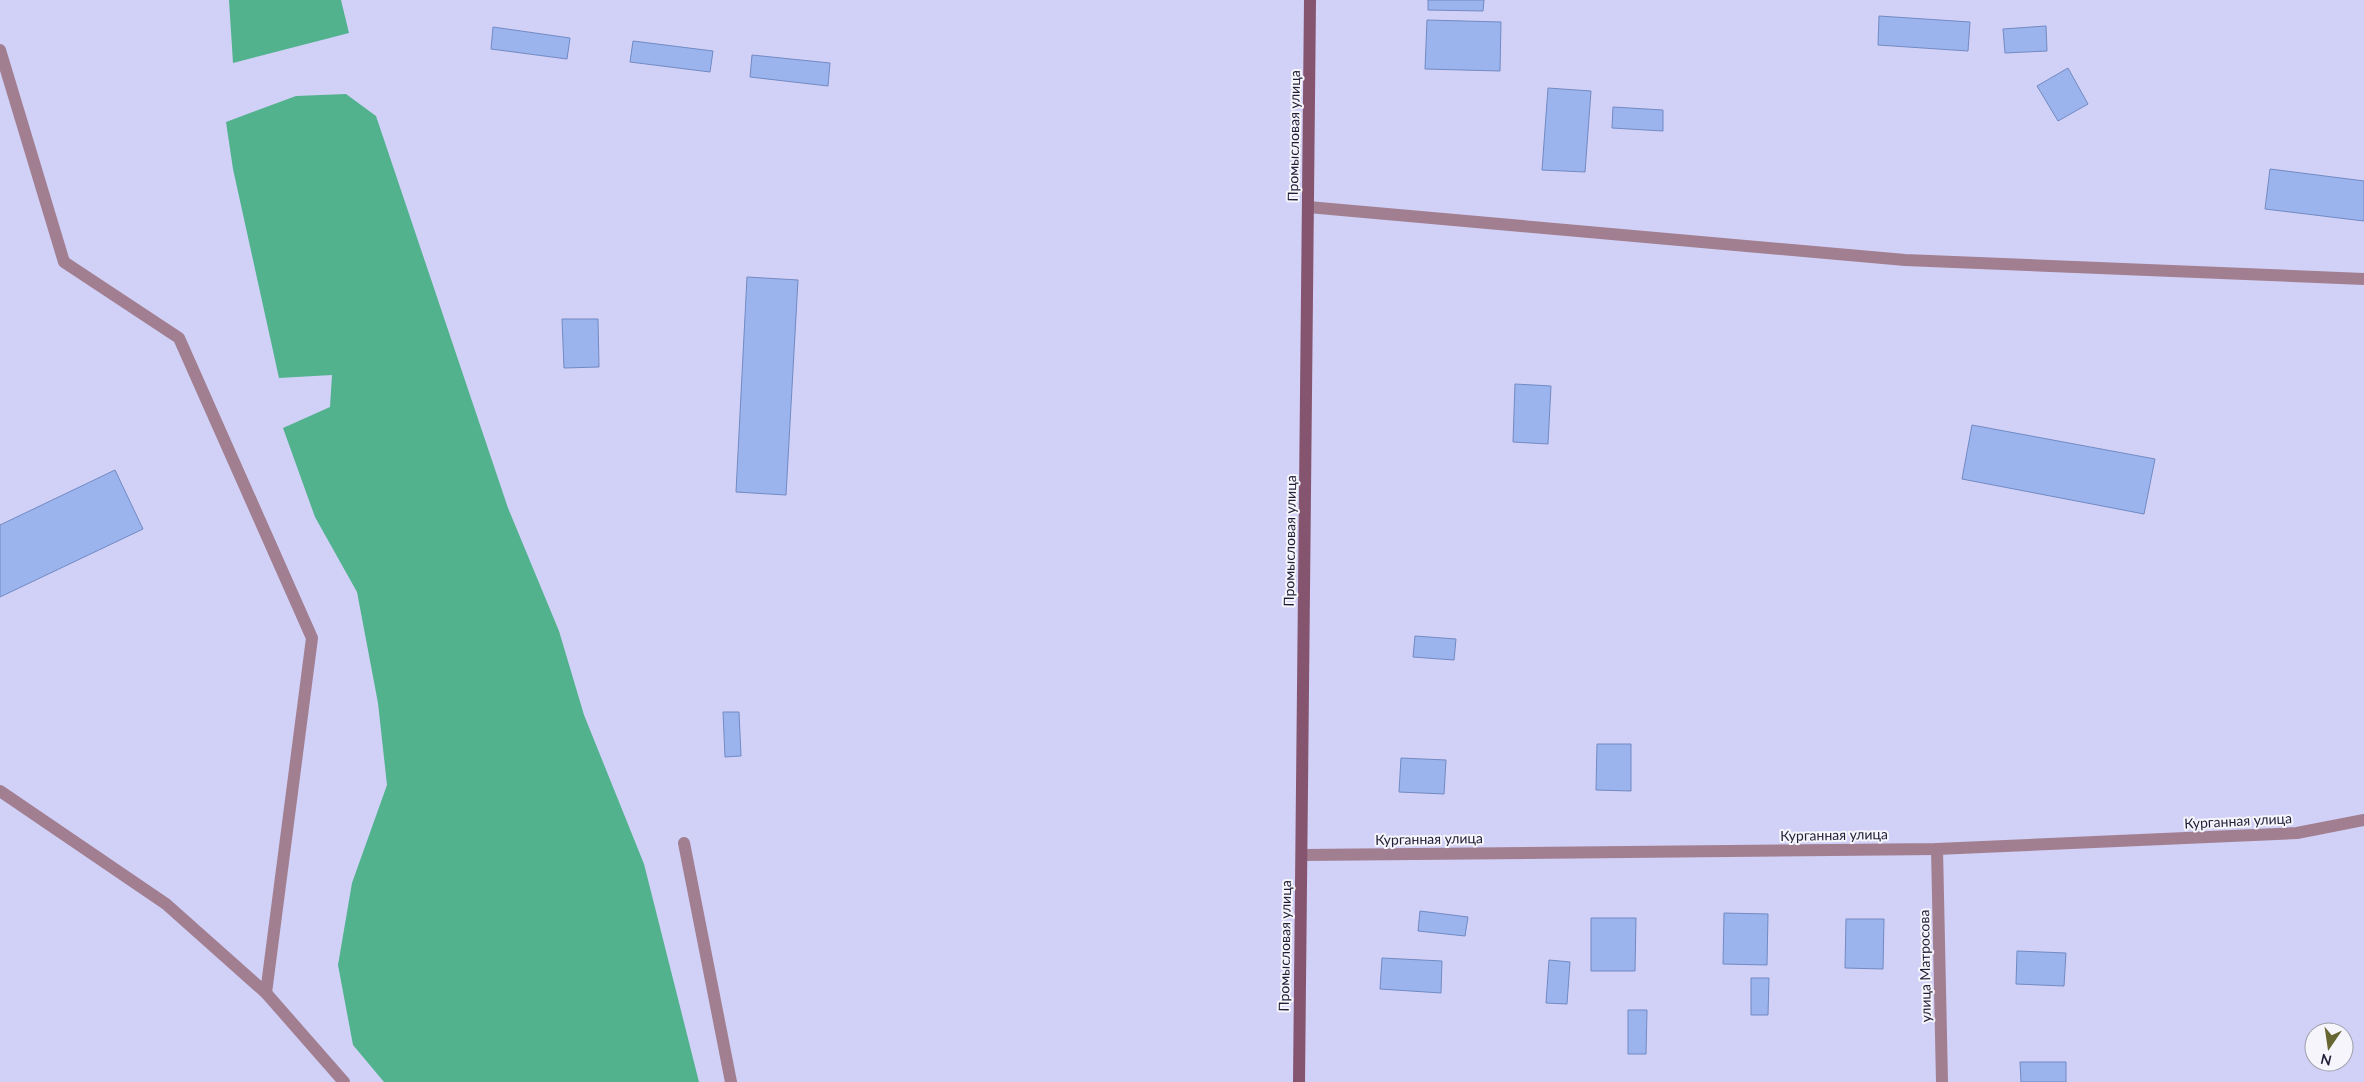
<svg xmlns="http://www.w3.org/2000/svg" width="2364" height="1082" viewBox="0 0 2364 1082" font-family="Lato,sans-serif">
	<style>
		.water { fill: #51b28d }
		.building { fill: #9bb4ee; stroke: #728ac2 }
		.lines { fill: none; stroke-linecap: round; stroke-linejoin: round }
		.service { stroke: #a17f90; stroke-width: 12 }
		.minor { stroke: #a17f90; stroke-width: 12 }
		.secondary { stroke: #85556f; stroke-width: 12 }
		.labels { text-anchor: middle; stroke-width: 4; stroke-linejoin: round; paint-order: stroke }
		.street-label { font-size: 14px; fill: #201e36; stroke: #f5f5fb }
	</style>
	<rect width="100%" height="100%" fill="#d1d0f7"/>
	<g class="water">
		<polygon points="229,0 341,0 349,33 233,63"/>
		<polygon points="346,94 376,116 508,508 559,631 584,715 644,864 699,1082 384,1082 353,1045 338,965 352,883 387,785 378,703 357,592 315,517 283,428 330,407 332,375 279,378 233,169 226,122 296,96"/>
	</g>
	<g class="building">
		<polygon points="1428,0 1484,0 1483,11 1428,10"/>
		<polygon points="1879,16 1970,22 1968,51 1878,45"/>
		<polygon points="1427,20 1501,22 1500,71 1425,69"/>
		<polygon points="2046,26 2047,51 2005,53 2003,29"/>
		<polygon points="493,27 570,38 567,59 491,49"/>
		<polygon points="633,41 713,51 710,72 630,62"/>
		<polygon points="752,55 830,63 828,86 750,77"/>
		<polygon points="2068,68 2088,104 2058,121 2037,86"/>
		<polygon points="1548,88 1591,91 1585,172 1542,170"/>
		<polygon points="1613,107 1663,110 1663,131 1612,128"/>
		<polygon points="2270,169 2364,181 2364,221 2265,209"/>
		<polygon points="747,277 798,280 786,495 736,492"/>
		<polygon points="562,319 598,319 599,367 564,368"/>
		<polygon points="1515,384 1551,386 1548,444 1513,442"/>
		<polygon points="1972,425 2155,459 2144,514 1962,479"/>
		<polygon points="115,470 143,529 0,597 0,525"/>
		<polygon points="1415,636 1456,639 1454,660 1413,657"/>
		<polygon points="723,712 739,712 741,756 725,757"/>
		<polygon points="1597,744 1631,744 1631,791 1596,790"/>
		<polygon points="1401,758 1446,760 1444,794 1399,792"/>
		<polygon points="1420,911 1468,917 1465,936 1418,931"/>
		<polygon points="1724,913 1768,914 1767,965 1723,964"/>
		<polygon points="1591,918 1636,918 1635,971 1591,971"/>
		<polygon points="1846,919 1884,919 1883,969 1845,968"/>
		<polygon points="2017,951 2066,953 2064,986 2016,984"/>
		<polygon points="1382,958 1442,961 1441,993 1380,989"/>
		<polygon points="1549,960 1570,962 1567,1004 1546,1003"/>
		<polygon points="1751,978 1769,978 1768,1015 1751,1015"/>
		<polygon points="1628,1010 1647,1010 1646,1054 1628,1054"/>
		<polygon points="2020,1062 2066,1062 2066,1082 2021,1082"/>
	</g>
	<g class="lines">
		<g class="service">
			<polyline points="0,50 64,262 179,338 312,638 266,993"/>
			<polyline points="1308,207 1905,260 2364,279"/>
			<polyline points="0,791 166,904 266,993 344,1082"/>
			<polyline points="684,843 731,1082"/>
		</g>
		<g class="minor">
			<polyline points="1937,849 1942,1082"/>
			<polyline points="1302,855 1937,849 2297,833 2364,820"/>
		</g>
		<polyline class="secondary" points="1299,1082 1310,0"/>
	</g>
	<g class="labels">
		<g class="street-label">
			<text transform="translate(1294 136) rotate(-89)" y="5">Промысловая улица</text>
			<text transform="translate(1290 541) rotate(-89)" y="5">Промысловая улица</text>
			<text transform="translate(2238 821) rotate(-3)" y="5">Курганная улица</text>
			<text transform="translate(1834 835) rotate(-1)" y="5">Курганная улица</text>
			<text transform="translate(1429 839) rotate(-1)" y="5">Курганная улица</text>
			<text transform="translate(1285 946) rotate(-89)" y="5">Промысловая улица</text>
			<text transform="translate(1925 966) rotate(-91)" y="5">улица Матросова</text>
		</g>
	</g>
	<g transform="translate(2329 1047) rotate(193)"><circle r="24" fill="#f5f5fb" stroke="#a09fac"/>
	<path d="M0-4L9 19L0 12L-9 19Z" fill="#676531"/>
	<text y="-8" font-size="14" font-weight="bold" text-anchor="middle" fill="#201e36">N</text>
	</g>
</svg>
